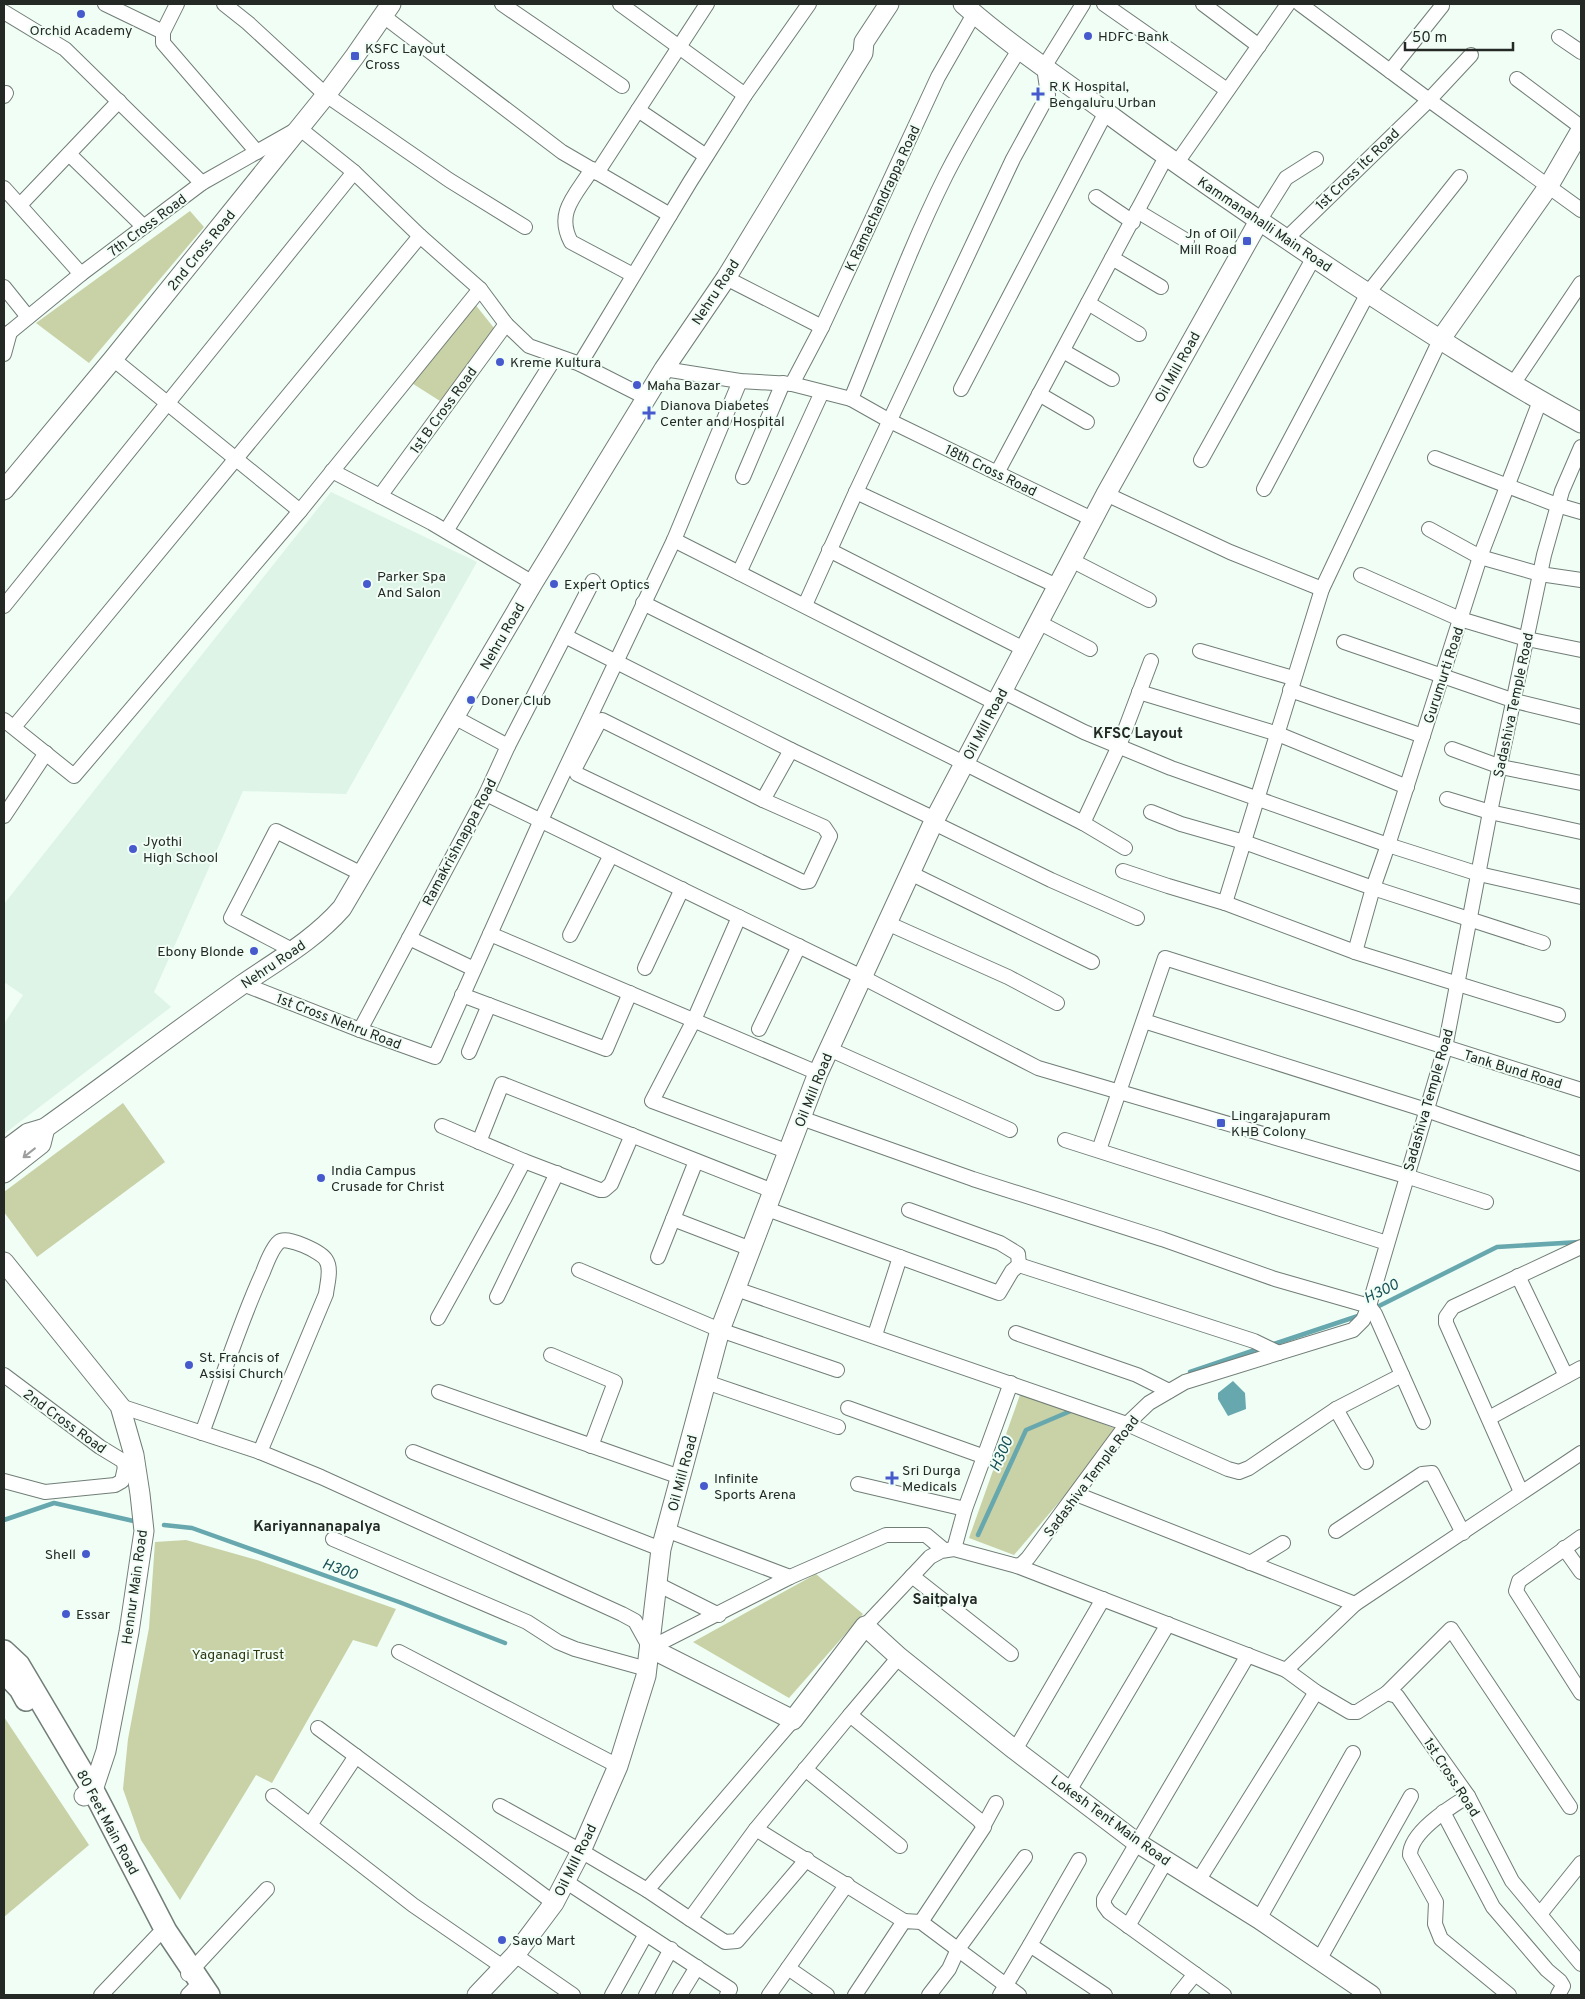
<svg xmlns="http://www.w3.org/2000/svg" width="1585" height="1999" viewBox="0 0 1585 1999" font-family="Overpass,sans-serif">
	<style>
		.built { fill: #def4e7 }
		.green { fill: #c9d1a6 }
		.water { fill: #67a7ae }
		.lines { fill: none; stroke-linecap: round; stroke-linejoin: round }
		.stream { stroke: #67a7ae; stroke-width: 4.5 }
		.street-casing { stroke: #717e77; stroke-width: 16 }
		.secondary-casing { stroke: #717e77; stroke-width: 21 }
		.primary-casing { stroke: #717e77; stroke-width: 24 }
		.street { stroke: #fff; stroke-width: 14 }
		.secondary { stroke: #fff; stroke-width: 19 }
		.primary { stroke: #fff; stroke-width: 21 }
		.oneway { stroke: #9c9f9d }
		.poi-dot { fill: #465ace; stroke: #f0fef6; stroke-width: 2 }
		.labels { text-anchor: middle; stroke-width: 4; stroke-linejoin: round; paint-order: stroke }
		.poi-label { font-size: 14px; fill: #242926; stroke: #f0fef6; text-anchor: start }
		.street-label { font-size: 14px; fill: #242926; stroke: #f0fef6 }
		.park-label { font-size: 14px; fill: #313610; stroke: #f0fef6 }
		.neighbourhood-label { font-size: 15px; font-weight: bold; fill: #242926; stroke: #f0fef6 }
		.water-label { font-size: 15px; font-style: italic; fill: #164f55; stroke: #f0fef6 }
	</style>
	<rect width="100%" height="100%" fill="#f0fef6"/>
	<polygon class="built" points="331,492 477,562 346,794 243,791 154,992 171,1007 4,1134 4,1024 23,995 4,982 4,904"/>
	<g class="green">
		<polygon points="190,211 204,227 89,363 36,323"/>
		<polygon points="474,303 494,328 440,401 407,380"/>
		<polygon points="123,1103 165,1162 37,1257 4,1212 4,1192"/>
		<polygon points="1021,1392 1116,1429 1089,1467 1014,1555 969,1538"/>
		<polygon points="186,1540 257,1560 396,1609 377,1647 353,1640 272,1783 256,1775 180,1900 141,1840 123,1789 128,1739 149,1628 155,1542"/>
		<polygon points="816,1574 863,1614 789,1698 693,1642"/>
		<polygon points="4,1717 89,1845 4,1917"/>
	</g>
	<polygon class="water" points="1233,1381 1245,1393 1246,1409 1228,1416 1218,1399 1218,1393"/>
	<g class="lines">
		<g class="stream">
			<polyline points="1375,1308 1497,1247 1580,1242"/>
			<polyline points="1271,1345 1361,1315"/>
			<polyline points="1190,1372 1261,1348"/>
			<polyline points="4,1520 54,1503 138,1522"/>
			<polyline points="164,1525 192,1528 399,1602 505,1643"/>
			<polyline points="978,1535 1026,1430 1073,1410"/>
		</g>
		<defs>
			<g id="street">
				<polyline points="105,4 163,32"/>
				<polyline points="177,4 163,32 163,43 257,152"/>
				<polyline points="224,4 248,23 326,95 449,180 525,227"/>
				<polyline points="502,4 622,86"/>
				<polyline points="620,4 745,95"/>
				<polyline points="1104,4 1227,90"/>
				<polyline points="1203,4 1259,46"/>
				<polyline points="1300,4 1429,100 1581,210"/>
				<polyline points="4,12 65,49 202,183"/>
				<polyline points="382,15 562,152 670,215"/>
				<polyline points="1559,37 1581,52"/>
				<polyline points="1390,71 1442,6"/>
				<polyline points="1517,79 1581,127"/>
				<polyline points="4,96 6,93"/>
				<polyline points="638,110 706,156"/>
				<polyline points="69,154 144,227"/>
				<polyline points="1176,164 1288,4"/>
				<path d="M 592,169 C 576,195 555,212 571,242 L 633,275"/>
				<polyline points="597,173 707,4"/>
				<polyline points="4,188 81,274"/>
				<polyline points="1096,197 1133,222"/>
				<polyline points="20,205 119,101"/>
				<polyline points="1137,211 1187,241"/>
				<polyline points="1259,221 1286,178 1316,159"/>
				<polyline points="1286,239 1429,100 1471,55"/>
				<polyline points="1112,258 1161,287"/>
				<polyline points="726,278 822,327"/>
				<polyline points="4,287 28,317"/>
				<polyline points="1088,303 1139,334"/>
				<polyline points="4,337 81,274 202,183 299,128 354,172 420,236 480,289 506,324 529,346 580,364 647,398"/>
				<polyline points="1063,351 1112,379"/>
				<polyline points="4,354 10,332"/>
				<polyline points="113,359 300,511"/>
				<polyline points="580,364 690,182 745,95 809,4"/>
				<polyline points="664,369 740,381 792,384 851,399 890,421 1092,519"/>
				<polyline points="792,384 822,327 938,77 974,14"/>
				<polyline points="1513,384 1581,283"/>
				<polyline points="961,389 1106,112"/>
				<polyline points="1039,394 1087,422"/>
				<path d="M 851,399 C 882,324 910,247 946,175 C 968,132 993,91 1019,50"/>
				<polyline points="1435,458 1557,505 1581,512"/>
				<polyline points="1201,460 1314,257"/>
				<polyline points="332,471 432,523 533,583"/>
				<polyline points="997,473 1166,157"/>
				<polyline points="743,477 783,383"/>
				<polyline points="1264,489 1368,293 1460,177"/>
				<polyline points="856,492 1057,586"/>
				<polyline points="1106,494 1230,552 1322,589"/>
				<polyline points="380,496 506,324"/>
				<polyline points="1429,529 1480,557 1540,574 1581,580"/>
				<polyline points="446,531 556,356"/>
				<polyline points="674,540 996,703"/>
				<polyline points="829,550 1024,649"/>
				<polyline points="1071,560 1149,600"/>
				<polyline points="739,573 822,392"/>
				<polyline points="1361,575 1460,619 1527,639 1581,650"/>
				<polyline points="643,603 964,763 1083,823 1125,848"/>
				<polyline points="805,605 856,492 1013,159 1048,95 1044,67 1083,4"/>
				<polyline points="4,606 354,172"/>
				<polyline points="1038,622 1090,649"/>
				<polyline points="565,636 791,750 935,819"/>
				<polyline points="1344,642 1515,701 1581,717"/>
				<polyline points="1200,651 1293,678"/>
				<polyline points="1290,690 1423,736"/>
				<polyline points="1002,691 1084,732 1171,768 1388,845 1479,874 1581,897"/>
				<polyline points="1139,692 1278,734 1407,787"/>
				<polyline points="4,720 74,776 300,511 480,289"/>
				<polygon points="602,720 763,800 824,827 830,836 809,881 803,882 577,774 575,768 599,722"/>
				<polyline points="14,727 420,236"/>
				<polyline points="508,746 593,581"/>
				<polyline points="1452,749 1501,767 1581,783"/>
				<polyline points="486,794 862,977 1038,1068 1406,1176 1486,1202"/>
				<polyline points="1447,799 1490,812 1581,832"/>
				<polyline points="763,800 791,750"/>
				<polyline points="1151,812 1181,824 1244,842 1373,888 1543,943"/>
				<polyline points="4,816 46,753"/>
				<polyline points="934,823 1051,880 1137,918"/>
				<polyline points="1083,823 1119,746 1151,661"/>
				<polyline points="1123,871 1168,886 1225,903 1355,952 1558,1015"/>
				<polyline points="910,873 1092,962"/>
				<polyline points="1225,903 1322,589 1440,340"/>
				<polyline points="739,917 694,1020 652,1101 789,1152"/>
				<polyline points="887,923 1008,977 1057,1003"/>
				<polyline points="490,934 818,1073"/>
				<polyline points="570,935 611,855"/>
				<polyline points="409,938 474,969"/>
				<polyline points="294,951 231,918 276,831 362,874"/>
				<polyline points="1355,952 1373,888 1388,845 1480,557 1540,401"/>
				<polyline points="645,968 682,889"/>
				<polyline points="243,984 360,1030 435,1057 541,820 674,540 740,381"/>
				<polyline points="462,995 606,1049 630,993"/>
				<polyline points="1144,1021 1426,1110 1581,1164"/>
				<polyline points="759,1029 799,946"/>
				<polyline points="360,1030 486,794 508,746 454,717"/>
				<polyline points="829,1049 1010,1130"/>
				<polyline points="469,1052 489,1005"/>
				<polyline points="801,1118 973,1179 1162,1239 1275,1279 1369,1306 1375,1314 1423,1422"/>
				<polyline points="442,1126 524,1161 600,1190 604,1190 611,1184 632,1135"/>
				<polyline points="1065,1140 1387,1243"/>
				<polyline points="479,1142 502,1084 773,1191"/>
				<polyline points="1099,1150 1165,958 1581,1090"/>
				<polyline points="767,1209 999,1293 1012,1271 1019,1265 1254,1341 1279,1353"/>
				<polyline points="909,1210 1000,1243 1018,1254 1019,1265"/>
				<polyline points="673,1219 751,1249"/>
				<polyline points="658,1257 696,1161"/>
				<polyline points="579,1270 720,1330 837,1370"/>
				<polyline points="1518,1276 1566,1376"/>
				<polyline points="736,1289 1127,1424 1228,1469 1239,1472 1249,1468 1336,1409 1402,1375"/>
				<polyline points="497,1297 557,1173"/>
				<polyline points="438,1318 504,1199 524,1161"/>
				<polyline points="1016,1333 1137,1375 1169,1391"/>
				<polyline points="875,1335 900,1257"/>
				<polyline points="551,1355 615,1382 591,1446"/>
				<polyline points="4,1375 100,1447 123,1461 125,1467"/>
				<polyline points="706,1382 838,1427"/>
				<polyline points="439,1392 680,1477"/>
				<polyline points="120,1406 260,1452 321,1477 622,1614 635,1621 650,1648 790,1577 886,1535 926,1535 944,1550"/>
				<polyline points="848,1408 985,1457"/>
				<polyline points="1336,1409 1366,1462"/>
				<polyline points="1489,1418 1581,1368"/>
				<path d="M 202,1433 C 222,1380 239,1324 263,1272 C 266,1264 273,1247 279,1242 C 286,1235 322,1252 326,1260 C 332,1269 327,1284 326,1294 L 260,1452"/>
				<polyline points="413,1452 661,1549"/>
				<polyline points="4,1481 45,1492 115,1485 122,1481 125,1467 133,1462"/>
				<polyline points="858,1484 965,1509"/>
				<polyline points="1521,1492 1446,1323 1446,1317 1453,1307 1581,1247"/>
				<polyline points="1076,1494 1355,1604"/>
				<polyline points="666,1530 790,1577"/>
				<polyline points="1336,1531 1422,1474 1432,1473 1463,1533"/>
				<polyline points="1581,1537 1519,1581 1516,1591 1581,1693"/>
				<polyline points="333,1539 527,1622 558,1642 575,1649 647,1669"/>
				<polyline points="1564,1548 1581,1572"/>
				<polyline points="954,1549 965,1509 1011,1383"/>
				<polyline points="1250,1563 1283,1543"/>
				<polyline points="1017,1566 1022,1564 1028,1558 1127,1424 1149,1403 1185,1382 1353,1330 1363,1320 1369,1306 1445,1048 1490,812 1544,555 1562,491 1581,447"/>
				<polyline points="912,1576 1011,1654"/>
				<polyline points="657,1584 719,1615"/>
				<polyline points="865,1626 930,1557 941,1551 954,1549 1017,1566 1286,1670 1355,1604 1581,1453"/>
				<polyline points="399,1652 618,1766"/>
				<polyline points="899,1657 850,1715 979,1820 984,1827 921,1922"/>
				<polyline points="1286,1670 1316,1692 1350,1712 1357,1712 1387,1693 1397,1696 1468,1796 1512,1881 1581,1964"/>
				<polyline points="1387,1693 1451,1629 1570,1807"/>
				<polyline points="318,1728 554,1903"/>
				<polyline points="1015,1750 1103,1599"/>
				<polyline points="356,1756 310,1825 413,1905 503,1967"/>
				<polyline points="805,1769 900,1846"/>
				<polyline points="1069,1791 1168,1624"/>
				<polyline points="273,1796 310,1825"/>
				<path d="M 1468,1796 C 1449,1808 1410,1832 1410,1855 L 1436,1902 L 1435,1924 L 1441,1939 L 1509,1995"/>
				<polyline points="500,1806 581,1851 647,1890 793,1720"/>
				<polyline points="1443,1812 1493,1907 1547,1970 1560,1981 1563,1986 1558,1995"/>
				<polyline points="984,1825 996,1803"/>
				<polyline points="756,1829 850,1715"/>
				<polyline points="565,1881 646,1934"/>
				<polyline points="1198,1881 1316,1692"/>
				<polyline points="647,1890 690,1919 756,1829 904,1921"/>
				<polyline points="1540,1914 1581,1863"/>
				<polyline points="690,1919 725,1942 737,1941 807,1859"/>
				<polyline points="1259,1919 1353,1753"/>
				<polyline points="1128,1926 1166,1861"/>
				<polyline points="1030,1945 1079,1860"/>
				<polyline points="515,1955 573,1995"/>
				<polyline points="1319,1960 1411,1796"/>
				<polyline points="788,1968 827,1995"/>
				<polyline points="188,1974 267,1889"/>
				<polyline points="101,1995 157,1936 166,1931"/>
				<polyline points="188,1995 194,1989"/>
				<polyline points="612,1995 646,1934 730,1989 727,1995"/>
				<polyline points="646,1995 671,1949"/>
				<polyline points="680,1995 697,1967"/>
				<polyline points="769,1995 847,1884"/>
				<polyline points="855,1995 904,1921 921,1922 1019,1995"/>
				<polyline points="929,1995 949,1969 958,1949 1025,1857"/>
				<polyline points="1000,1995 1030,1945 1105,1995"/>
				<polyline points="1178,1995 1195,1974"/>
				<polyline points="1224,1995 1109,1912 1104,1905 1104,1899 1248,1655"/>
			</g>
			<g id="secondary">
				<path d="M 963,4 C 1008,44 1059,77 1107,113 C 1185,171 1265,225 1346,279 C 1423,329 1500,379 1581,423"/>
				<polyline points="1440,340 1548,187 1581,130"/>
				<polyline points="4,490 113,359 326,95 355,56 391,4"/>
				<path d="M 4,1151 L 28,1133 L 45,1128 C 111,1081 176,1031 243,984 C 278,960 314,940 342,908 L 533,583 L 664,369 L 726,278 L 863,53 L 864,42 L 889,4"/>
				<polyline points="4,1173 41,1144 45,1128"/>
				<polyline points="4,1262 120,1406 134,1455 140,1494 144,1531 129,1632 106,1751 93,1790 84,1796"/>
				<polyline points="650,1648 793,1720 865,1626 899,1657 1015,1750 1136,1842 1259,1919 1371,1995"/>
				<polyline points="477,1995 515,1955 554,1903 581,1851 618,1766 646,1676 661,1549 720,1330 818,1073 935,819 1106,494 1259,221"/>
			</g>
			<g id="primary">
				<polyline points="4,1651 19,1665 93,1790 166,1931 209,1995"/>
				<polyline points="4,1672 20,1689 26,1700"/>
			</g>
		</defs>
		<use href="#street" class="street-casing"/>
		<use href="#secondary" class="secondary-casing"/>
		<use href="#primary" class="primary-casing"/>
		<use href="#street" class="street"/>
		<use href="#secondary" class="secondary"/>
		<use href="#primary" class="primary"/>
	</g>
	<defs><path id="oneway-shaft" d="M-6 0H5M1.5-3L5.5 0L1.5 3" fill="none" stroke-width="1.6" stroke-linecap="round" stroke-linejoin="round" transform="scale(1.25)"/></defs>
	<use class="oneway" href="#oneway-shaft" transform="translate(29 1153) rotate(142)"/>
	<g class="poi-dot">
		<circle cx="81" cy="14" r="5"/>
		<circle cx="1088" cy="36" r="5"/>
		<rect x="350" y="51" width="10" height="10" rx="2.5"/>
		<path d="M1035.5 86.5h5v5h5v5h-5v5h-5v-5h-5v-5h5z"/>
		<rect x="1242" y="236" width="10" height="10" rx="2.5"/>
		<circle cx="500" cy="362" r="5"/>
		<circle cx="637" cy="385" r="5"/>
		<path d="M646.5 405.5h5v5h5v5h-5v5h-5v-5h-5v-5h5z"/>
		<circle cx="367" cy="584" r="5"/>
		<circle cx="554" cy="584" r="5"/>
		<circle cx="471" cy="700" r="5"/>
		<circle cx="133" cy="849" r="5"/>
		<circle cx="254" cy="951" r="5"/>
		<rect x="1216" y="1118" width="10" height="10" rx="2.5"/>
		<circle cx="321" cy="1178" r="5"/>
		<circle cx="189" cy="1365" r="5"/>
		<path d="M889.5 1470.5h5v5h5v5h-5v5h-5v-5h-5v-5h5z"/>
		<circle cx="704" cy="1486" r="5"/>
		<circle cx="86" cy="1554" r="5"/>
		<circle cx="66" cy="1614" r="5"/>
		<circle cx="502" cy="1940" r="5"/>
	</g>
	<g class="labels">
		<g class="poi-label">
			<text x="81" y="35" text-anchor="middle">Orchid Academy</text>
			<text x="1098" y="41">HDFC Bank</text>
			<text x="365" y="53">KSFC Layout<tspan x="365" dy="16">Cross</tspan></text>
			<text x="1049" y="91">R K Hospital,<tspan x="1049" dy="16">Bengaluru Urban</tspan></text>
			<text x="1237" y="238" text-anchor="end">Jn of Oil<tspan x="1237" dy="16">Mill Road</tspan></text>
			<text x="510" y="367">Kreme Kultura</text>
			<text x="647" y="390">Maha Bazar</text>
			<text x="660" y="410">Dianova Diabetes<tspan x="660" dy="16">Center and Hospital</tspan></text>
			<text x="377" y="581">Parker Spa<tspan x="377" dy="16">And Salon</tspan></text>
			<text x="564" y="589">Expert Optics</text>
			<text x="481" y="705">Doner Club</text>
			<text x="143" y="846">Jyothi<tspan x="143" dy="16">High School</tspan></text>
			<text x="244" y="956" text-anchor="end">Ebony Blonde</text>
			<text x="1231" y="1120">Lingarajapuram<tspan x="1231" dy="16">KHB Colony</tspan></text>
			<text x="331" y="1175">India Campus<tspan x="331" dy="16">Crusade for Christ</tspan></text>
			<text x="199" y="1362">St. Francis of<tspan x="199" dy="16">Assisi Church</tspan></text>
			<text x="902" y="1475">Sri Durga<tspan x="902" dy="16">Medicals</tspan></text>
			<text x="714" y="1483">Infinite<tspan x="714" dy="16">Sports Arena</tspan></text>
			<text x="76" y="1559" text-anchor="end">Shell</text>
			<text x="76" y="1619">Essar</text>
			<text x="512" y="1945">Savo Mart</text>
		</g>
		<g class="street-label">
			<text transform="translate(1357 169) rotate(-44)" y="5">1st Cross Itc Road</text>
			<text transform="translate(882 198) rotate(-65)" y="5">K Ramachandrappa Road</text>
			<text transform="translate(1265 224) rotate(34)" y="5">Kammanahalli Main Road</text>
			<text transform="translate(147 225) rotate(-37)" y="5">7th Cross Road</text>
			<text transform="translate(201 250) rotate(-51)" y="5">2nd Cross Road</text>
			<text transform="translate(715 292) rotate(-57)" y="5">Nehru Road</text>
			<text transform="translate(1177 367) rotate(-61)" y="5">Oil Mill Road</text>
			<text transform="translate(443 410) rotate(-54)" y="5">1st B Cross Road</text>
			<text transform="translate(991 470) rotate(26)" y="5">18th Cross Road</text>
			<text transform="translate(502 636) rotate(-60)" y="5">Nehru Road</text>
			<text transform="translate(1443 675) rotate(-72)" y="5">Gurumurti Road</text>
			<text transform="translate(1513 705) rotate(-78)" y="5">Sadashiva Temple Road</text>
			<text transform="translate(985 724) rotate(-62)" y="5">Oil Mill Road</text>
			<text transform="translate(459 842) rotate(-62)" y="5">Ramakrishnappa Road</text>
			<text transform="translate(273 964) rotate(-34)" y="5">Nehru Road</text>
			<text transform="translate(339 1021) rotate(21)" y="5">1st Cross Nehru Road</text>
			<text transform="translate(1513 1069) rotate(17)" y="5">Tank Bund Road</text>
			<text transform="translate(813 1090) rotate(-68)" y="5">Oil Mill Road</text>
			<text transform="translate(1428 1100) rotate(-74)" y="5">Sadashiva Temple Road</text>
			<text transform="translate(65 1421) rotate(36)" y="5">2nd Cross Road</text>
			<text transform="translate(682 1473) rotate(-75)" y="5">Oil Mill Road</text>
			<text transform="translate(1091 1476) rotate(-53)" y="5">Sadashiva Temple Road</text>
			<text transform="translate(134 1587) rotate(-82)" y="5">Hennur Main Road</text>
			<text transform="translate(1452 1777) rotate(57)" y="5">1st Cross Road</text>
			<text transform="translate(1111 1820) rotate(36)" y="5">Lokesh Tent Main Road</text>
			<text transform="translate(108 1822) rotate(62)" y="5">80 Feet Main Road</text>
			<text transform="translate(575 1860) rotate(-64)" y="5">Oil Mill Road</text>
		</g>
		<g class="park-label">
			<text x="238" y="1659">Yaganagi Trust</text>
		</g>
		<g class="neighbourhood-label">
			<text x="1138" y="738">KFSC Layout</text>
			<text x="317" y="1531">Kariyannanapalya</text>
			<text x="945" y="1604">Saitpalya</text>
		</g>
		<g class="water-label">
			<text transform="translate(1381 1291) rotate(-26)" y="5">H300</text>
			<text transform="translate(1001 1454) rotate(-66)" y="5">H300</text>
			<text transform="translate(340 1569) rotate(20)" y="5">H300</text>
		</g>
	</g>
	<rect width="1585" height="1999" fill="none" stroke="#242926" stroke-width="10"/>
	<path d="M1405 42v8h108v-8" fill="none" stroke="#242926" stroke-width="2.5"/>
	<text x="1412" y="42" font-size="15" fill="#242926" stroke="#f0fef6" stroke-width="4" paint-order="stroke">50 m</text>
</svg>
